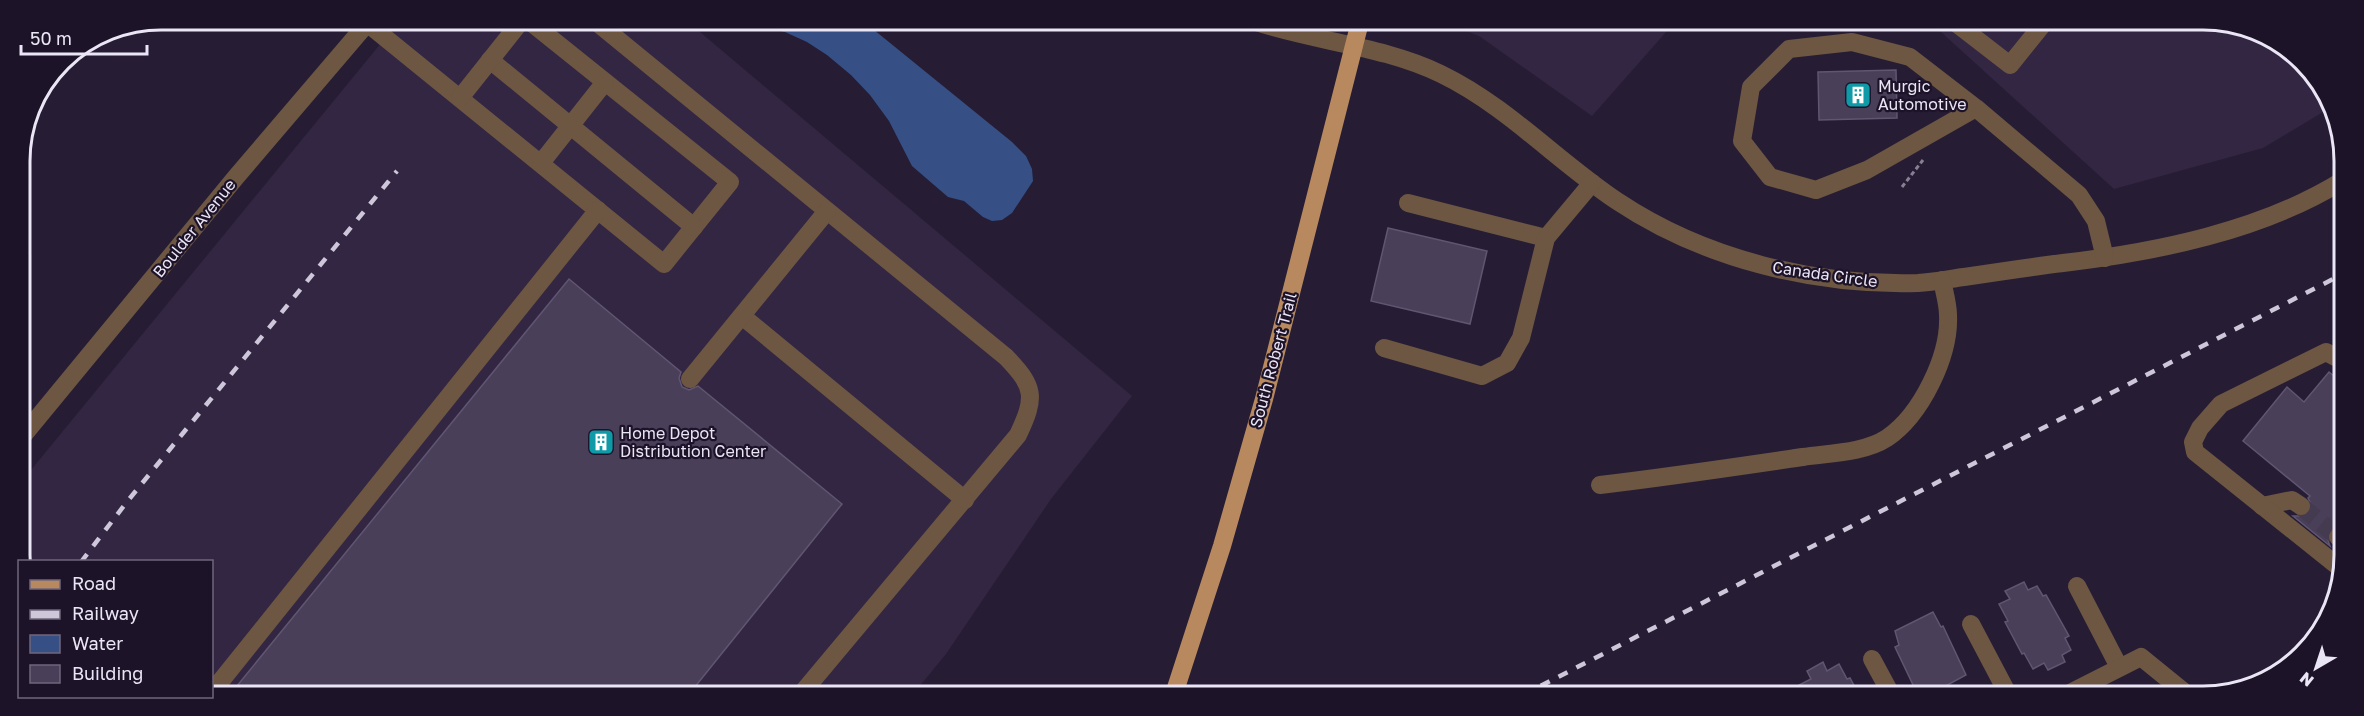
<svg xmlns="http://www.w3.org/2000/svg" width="2364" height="716" viewBox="0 0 2364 716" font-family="'Golos Text',sans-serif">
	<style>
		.built { fill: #322643 }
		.water { fill: #365086 }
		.building { fill: #493f59; stroke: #605671; stroke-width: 1.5 }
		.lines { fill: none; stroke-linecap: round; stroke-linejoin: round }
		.minor-tunnel { stroke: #443b51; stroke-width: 18; stroke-dasharray: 18 9; stroke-linecap: butt }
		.path { stroke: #878093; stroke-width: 3; stroke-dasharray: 4.5 3; stroke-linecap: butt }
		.minor { stroke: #6d5642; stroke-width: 18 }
		.major { stroke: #b8895f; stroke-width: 18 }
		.rail { stroke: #cdc7d9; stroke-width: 4.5; stroke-dasharray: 10 10; stroke-linecap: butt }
		.labels { text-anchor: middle; stroke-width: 4.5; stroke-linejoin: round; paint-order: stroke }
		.poi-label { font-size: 16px; fill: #ebe6f6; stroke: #1d1329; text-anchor: start }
		.street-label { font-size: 16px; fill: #ebe6f6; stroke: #1d1329 }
		.rim { fill: none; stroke: #ebe6f6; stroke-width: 3 }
	</style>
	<rect width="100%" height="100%" fill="#261d34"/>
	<g class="built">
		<polygon points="400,20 687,21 1132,396 1051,499 946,654 914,693 212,692 212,562 22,561 22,481"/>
		<polygon points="1444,22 1674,23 1592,116 1479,36"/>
		<polygon points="1929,24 2239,24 2303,61 2328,109 2263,148 2114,189 1941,32"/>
	</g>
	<polygon class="water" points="737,21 863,21 1012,142 1026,156 1032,169 1033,181 1012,213 1002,220 992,221 983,217 964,201 948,197 912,166 889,121 870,95 851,75 827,55 807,42 785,32"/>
	<g class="building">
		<polygon points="1896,70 1897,118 1819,120 1818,72"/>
		<polygon points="1388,228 1487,251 1470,324 1371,301"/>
		<polygon points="569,279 681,372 679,378 682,387 689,390 698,386 842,504 690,693 232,692"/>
		<polygon points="2329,372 2341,382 2340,526 2332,527 2328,533 2327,538 2330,546 2293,516 2305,516 2310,513 2312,506 2308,498 2310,496 2243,441 2287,387 2304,402"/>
		<polygon points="2024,582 2028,590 2037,586 2043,596 2046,595 2069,636 2065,638 2071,650 2062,655 2065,662 2048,670 2044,663 2033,669 2024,653 2022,654 2005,622 2008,621 1999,604 2010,599 2005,591"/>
		<polygon points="1933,612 1941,627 1943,626 1966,675 1927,696 1924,696 1919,687 1915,689 1895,647 1899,645 1895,631"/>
		<polygon points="1823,662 1827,671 1839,664 1847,679 1850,678 1859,695 1804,695 1799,685 1811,679 1807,671"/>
	</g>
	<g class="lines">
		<polyline class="minor-tunnel" points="2301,506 2338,537"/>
		<polyline class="path" points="1902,187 1923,160"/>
		<g class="minor">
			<path d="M 594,20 L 1006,357 C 1035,387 1036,397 1018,435 L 802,693"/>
			<path d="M 1256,22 C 1317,42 1383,46 1441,74 C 1507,106 1557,161 1617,201 C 1704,259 1814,286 1918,283 C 1933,282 1949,279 1964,277 C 1997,272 2030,267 2063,263 C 2156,252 2261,231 2342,181"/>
			<polyline points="367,23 664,264 730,182 528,20"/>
			<polyline points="1957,24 2010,65 2043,24"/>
			<polyline points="490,60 694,227"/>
			<polyline points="460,98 522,20"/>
			<polyline points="1976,108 1867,170 1816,190 1770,177 1742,141 1751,87 1789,49 1852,42 1910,57 1976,108 2079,195 2096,221 2105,258"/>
			<polyline points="541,163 605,82"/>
			<polyline points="1408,203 1546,238"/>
			<polyline points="742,316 965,500"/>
			<polyline points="1384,348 1482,376 1507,363 1521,338 1546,238 1592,183"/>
			<polyline points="690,379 827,211"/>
			<polyline points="21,438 236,177 370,20"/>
			<path d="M 1600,485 C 1668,477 1735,467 1803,457 C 1829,453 1864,453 1887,438 C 1921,415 1950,356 1948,315 C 1948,304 1944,291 1942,280"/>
			<polyline points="2262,506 2292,500 2301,506"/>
			<polyline points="2338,537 2340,538"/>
			<polyline points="2340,568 2195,452 2193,442 2200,428 2221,404 2326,352 2341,360"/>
			<polyline points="2077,586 2119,667"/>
			<polyline points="1971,624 2009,696"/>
			<polyline points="1872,659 1892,696"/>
			<polyline points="212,692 598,210"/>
			<polyline points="2064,696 2141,657 2189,696"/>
		</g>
		<polyline class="major" points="1174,694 1222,546 1264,399 1360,22"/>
		<g class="rail">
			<polyline points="81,562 126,503 397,171"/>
			<polyline points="1523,695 2341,275"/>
		</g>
	</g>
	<defs>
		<symbol id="building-square" viewBox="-11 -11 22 22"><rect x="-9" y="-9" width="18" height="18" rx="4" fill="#0f9aa8" stroke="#1d1329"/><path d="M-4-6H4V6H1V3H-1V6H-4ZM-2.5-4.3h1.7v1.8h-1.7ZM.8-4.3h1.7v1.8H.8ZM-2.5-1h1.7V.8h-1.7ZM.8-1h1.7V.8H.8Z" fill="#fff"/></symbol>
	</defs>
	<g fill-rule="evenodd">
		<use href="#building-square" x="1843" y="80" width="30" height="30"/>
		<use href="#building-square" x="586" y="427" width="30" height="30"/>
	</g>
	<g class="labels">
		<g class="poi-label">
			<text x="1878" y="92">Murgic<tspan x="1878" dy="18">Automotive</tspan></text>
			<text x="620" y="439">Home Depot<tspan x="620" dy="18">Distribution Center</tspan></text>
		</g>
		<g class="street-label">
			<text transform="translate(194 228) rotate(-51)" y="6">Boulder Avenue</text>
			<text transform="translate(1825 274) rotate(8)" y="6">Canada Circle</text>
			<text transform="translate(1273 360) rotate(-75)" y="6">South Robert Trail</text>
		</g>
	</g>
	<path d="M0 0H2364V716H0ZM161 30H2203A131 131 0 0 1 2334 161V555A131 131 0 0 1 2203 686H161A131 131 0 0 1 30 555V161A131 131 0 0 1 161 30Z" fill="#1d1329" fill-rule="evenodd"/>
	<path class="rim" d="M161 30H2203A131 131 0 0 1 2334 161V555A131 131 0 0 1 2203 686H161A131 131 0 0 1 30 555V161A131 131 0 0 1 161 30Z"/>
	<rect x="18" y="560" width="195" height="138" fill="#1d1329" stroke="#6f677b" stroke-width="1.5"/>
	<rect x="30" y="580" width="30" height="9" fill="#b8895f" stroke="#6f677b" stroke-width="1.5"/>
	<text x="72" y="590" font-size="18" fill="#ebe6f6">Road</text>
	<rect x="30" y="610" width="30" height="9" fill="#cdc7d9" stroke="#6f677b" stroke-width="1.5"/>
	<text x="72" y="620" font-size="18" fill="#ebe6f6">Railway</text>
	<rect x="30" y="635" width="30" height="18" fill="#365086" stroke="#6f677b" stroke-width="1.5"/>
	<text x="72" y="650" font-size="18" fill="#ebe6f6">Water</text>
	<rect x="30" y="665" width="30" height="18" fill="#493f59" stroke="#6f677b" stroke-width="1.5"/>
	<text x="72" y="680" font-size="18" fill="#ebe6f6">Building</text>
	<g transform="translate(2316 668) rotate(219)" stroke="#1d1329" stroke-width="4.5" paint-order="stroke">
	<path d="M0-4.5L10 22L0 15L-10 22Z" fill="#ebe6f6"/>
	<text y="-9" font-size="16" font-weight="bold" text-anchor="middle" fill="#ebe6f6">N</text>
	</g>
	<path d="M21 45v9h126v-9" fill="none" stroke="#ebe6f6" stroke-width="3"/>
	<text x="30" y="45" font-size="18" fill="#ebe6f6" stroke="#1d1329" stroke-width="4.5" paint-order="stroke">50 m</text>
</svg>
